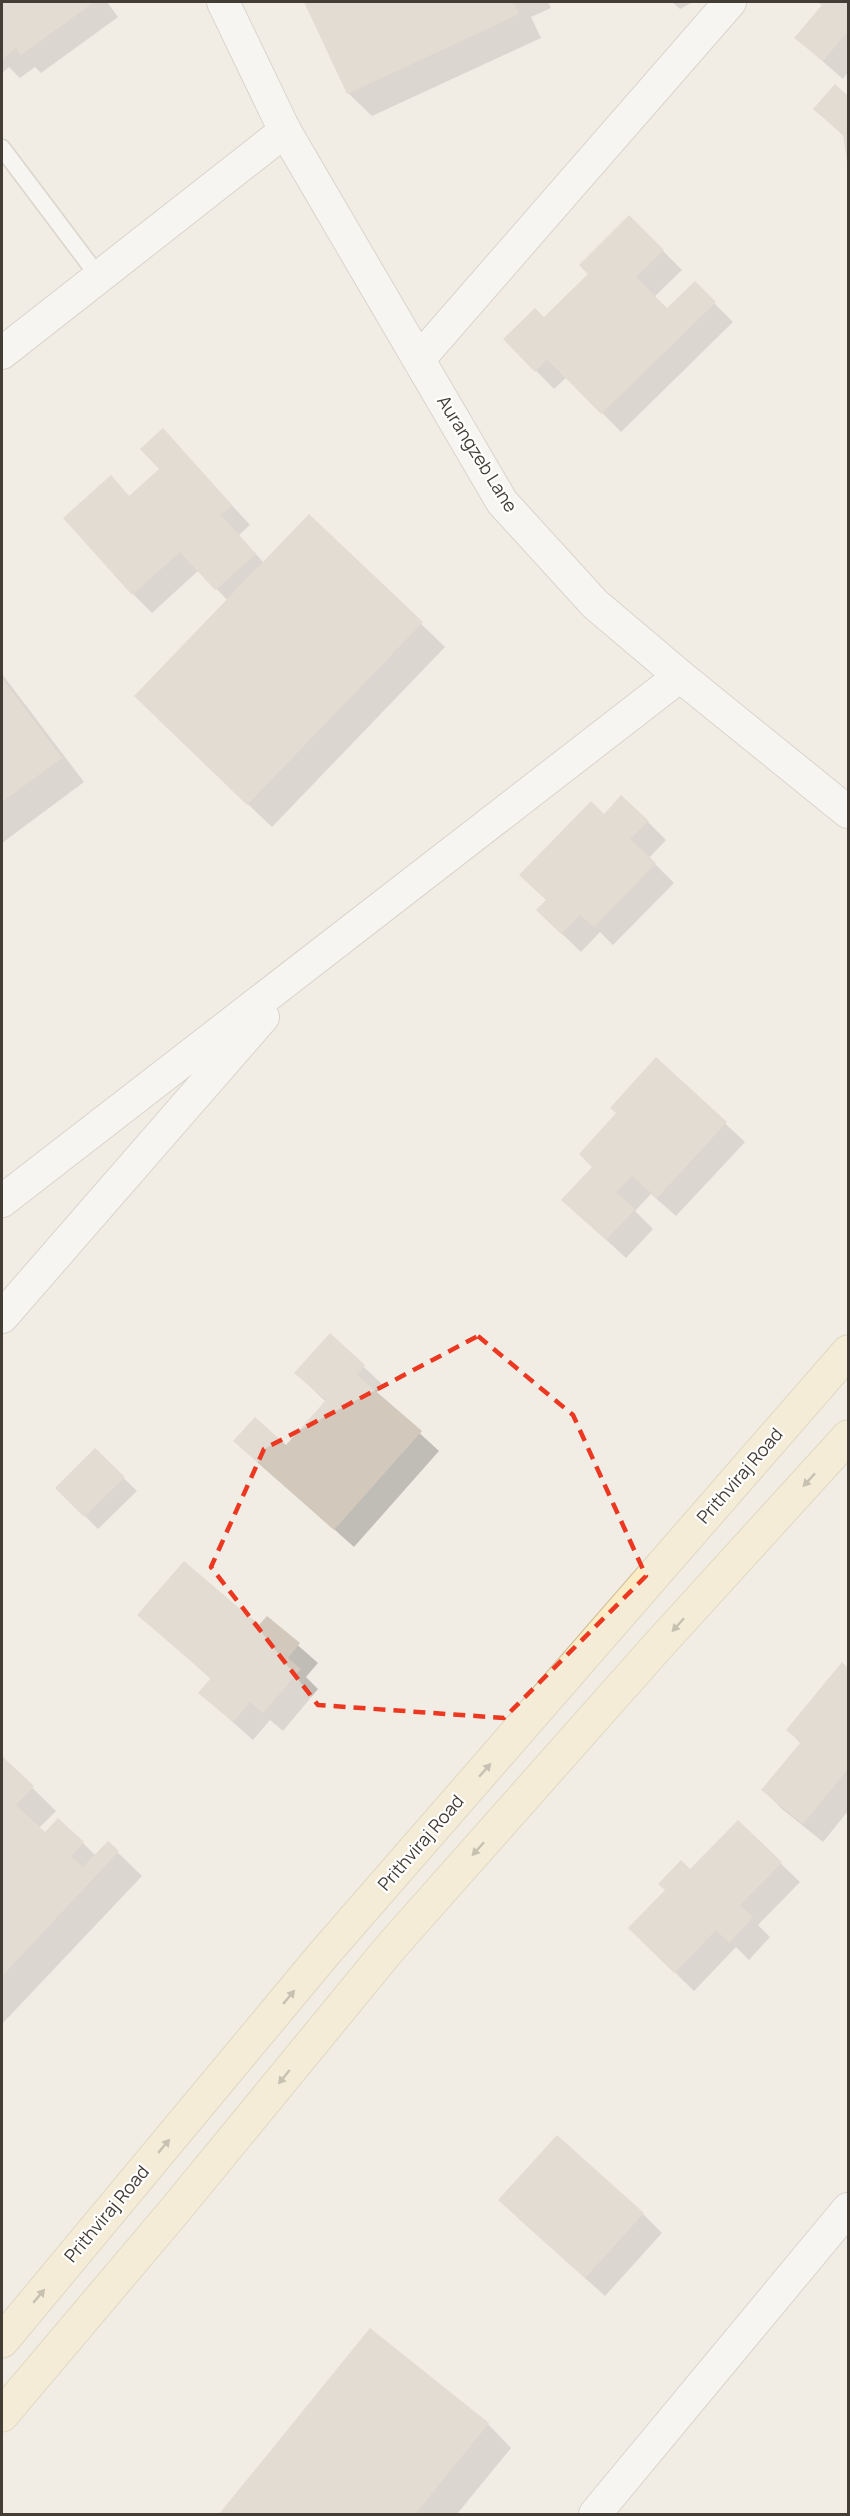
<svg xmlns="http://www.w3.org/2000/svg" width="850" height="2516" viewBox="0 0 850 2516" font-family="Manrope,sans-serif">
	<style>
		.shadow { fill: #0003 }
		.building { fill: #d2c8bb }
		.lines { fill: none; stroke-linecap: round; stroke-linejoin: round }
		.service-casing { stroke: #bfb7ab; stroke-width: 19 }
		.minor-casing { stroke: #bfb7ab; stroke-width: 34 }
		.secondary-casing { stroke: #cebe97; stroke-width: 35 }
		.service { stroke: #fff; stroke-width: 16 }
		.minor { stroke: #fff; stroke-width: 32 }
		.secondary { stroke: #fbecc5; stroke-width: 33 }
		.oneway { fill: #968c76 }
		.marked { fill: none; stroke: #ec3721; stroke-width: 4.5; stroke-dasharray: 12 8; stroke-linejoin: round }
		.labels { text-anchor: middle; stroke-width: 4.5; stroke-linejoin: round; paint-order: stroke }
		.street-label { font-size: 18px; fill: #433d35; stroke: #fff }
	</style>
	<rect width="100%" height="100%" fill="#f1ede5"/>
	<g class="shadow">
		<polygon points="2,2 107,2 118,17 41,73 35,67 20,78 9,67 2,73"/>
		<polygon points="306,2 548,2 551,8 531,17 541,38 372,116 348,93"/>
		<polygon points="672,2 693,2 680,9"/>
		<polygon points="818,2 848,2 848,72 843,79 796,38 823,6"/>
		<polygon points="835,86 848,98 848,164 845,137 815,109"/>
		<polygon points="629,217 682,270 654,297 667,311 695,284 733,322 621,432 567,377 554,389 505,339 544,319 590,274"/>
		<polygon points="163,430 250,525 239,535 264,563 309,516 445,647 272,827 159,720 228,601 199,570 152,613 133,594 111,477 130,497 161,469"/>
		<polygon points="2,674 84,782 2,843"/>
		<polygon points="604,816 648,822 666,840 649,858 674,883 613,945 600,932 581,952 557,929 547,901"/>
		<polygon points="656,1059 745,1142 676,1216 651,1194 635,1211 653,1229 626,1258 563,1200 594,1167 618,1113"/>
		<polygon points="330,1335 383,1385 376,1393 439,1451 354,1547 235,1441 286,1447 326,1402 296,1373"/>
		<polygon points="95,1450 137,1491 98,1529 57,1488"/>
		<polygon points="139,1615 259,1627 267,1618 318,1663 306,1677 318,1689 283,1731 270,1720 253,1740 200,1693 211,1679"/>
		<polygon points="842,1664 848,1670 848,1811 823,1842 782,1809 763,1790 801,1744 788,1730"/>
		<polygon points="3,1759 56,1811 39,1828 45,1834 83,1843 96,1856 108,1843 142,1876 2,2024"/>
		<polygon points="738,1822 800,1882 758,1925 770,1937 749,1960 736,1947 694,1991 649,1947 690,1871"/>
		<polygon points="643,2214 662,2233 605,2296 519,2219"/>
		<polygon points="370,2330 488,2424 511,2448 457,2514 221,2514"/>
	</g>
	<g class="building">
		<polygon points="2,2 94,2 21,55 16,48 2,59"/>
		<polygon points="304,2 513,2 519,14 347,94"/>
		<polygon points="818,2 848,2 848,37 846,34 823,61 794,38 822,5"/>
		<polygon points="835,84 848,96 848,169 843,135 813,109"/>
		<polygon points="629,215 664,250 636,277 667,308 695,281 716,302 601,414 547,359 535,372 503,339 535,308 544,317 588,274 579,265"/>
		<polygon points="163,428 232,505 221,515 256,554 215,590 180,552 132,595 63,518 111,475 129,496 159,469 140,449"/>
		<polygon points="309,514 423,622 247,805 134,696"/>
		<polygon points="2,678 62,758 2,802"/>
		<polygon points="621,795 649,821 630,839 656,863 594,927 580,915 561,934 536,910 546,900 519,875 591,801 604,814"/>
		<polygon points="656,1057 727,1122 657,1198 632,1176 616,1192 635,1209 606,1240 561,1200 592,1167 579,1154 616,1113 610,1108"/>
		<polygon points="330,1333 365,1365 357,1375 422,1431 334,1530 233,1441 255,1417 286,1445 326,1400 294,1373"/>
		<polygon points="95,1448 125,1477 84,1517 55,1488"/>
		<polygon points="184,1561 259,1625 267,1616 300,1643 288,1658 301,1669 263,1713 250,1702 233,1722 198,1693 211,1678 137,1615"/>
		<polygon points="842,1662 848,1668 848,1769 803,1824 761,1790 801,1742 786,1730"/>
		<polygon points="2,1756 34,1786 16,1805 45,1832 58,1818 84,1842 71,1856 83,1867 108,1841 119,1851 2,1976"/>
		<polygon points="738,1820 782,1862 740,1905 753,1917 729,1943 716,1930 674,1973 628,1928 665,1890 658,1884 681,1860 690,1869"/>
		<polygon points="557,2135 644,2213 585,2278 498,2200"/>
		<polygon points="370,2328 489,2423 415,2514 219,2514"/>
	</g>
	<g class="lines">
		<defs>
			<polyline id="service" points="2,148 99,277"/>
			<g id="minor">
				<polyline points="223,2 285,131 502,502 595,604 680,676 848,812"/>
				<polyline points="2,353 285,131"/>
				<polyline points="419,359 730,2"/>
				<polyline points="2,1201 680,676"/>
				<polyline points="2,1317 263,1017"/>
				<polyline points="595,2514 848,2209"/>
			</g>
			<g id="secondary">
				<polyline points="2,2341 323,1955 848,1352"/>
				<polyline points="2,2415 176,2209 390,1948 655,1649 848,1437"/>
			</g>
		</defs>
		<use href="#service" class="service-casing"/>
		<use href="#minor" class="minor-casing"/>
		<use href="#secondary" class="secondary-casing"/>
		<use href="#service" class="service"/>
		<use href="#minor" class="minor"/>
		<use href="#secondary" class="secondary"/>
	</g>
	<defs><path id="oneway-solid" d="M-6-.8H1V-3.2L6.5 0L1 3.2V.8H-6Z" transform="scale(1.5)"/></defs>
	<g class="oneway">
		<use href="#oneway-solid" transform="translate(809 1480) rotate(132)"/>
		<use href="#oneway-solid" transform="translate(678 1625) rotate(132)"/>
		<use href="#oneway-solid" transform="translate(485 1770) rotate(-49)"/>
		<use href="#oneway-solid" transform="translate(478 1849) rotate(132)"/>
		<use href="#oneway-solid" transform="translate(289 1997) rotate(-50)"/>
		<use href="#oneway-solid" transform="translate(284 2077) rotate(129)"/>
		<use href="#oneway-solid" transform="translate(164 2146) rotate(-50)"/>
		<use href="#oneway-solid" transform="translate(39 2296) rotate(-50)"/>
	</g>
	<path d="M0 0H850V2516H0ZM 478,1336 L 573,1415 L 646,1576 L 504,1718 L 318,1705 L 211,1567 L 264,1449 Z" fill="#f1ede5" fill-opacity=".55" fill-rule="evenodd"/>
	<path class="marked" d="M 478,1336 L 573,1415 L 646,1576 L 504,1718 L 318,1705 L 211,1567 L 264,1449 Z"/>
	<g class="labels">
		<g class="street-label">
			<text transform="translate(477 454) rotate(58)" y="6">Aurangzeb Lane</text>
			<text transform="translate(740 1476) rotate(-49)" y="6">Prithviraj Road</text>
			<text transform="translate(421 1843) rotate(-49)" y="6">Prithviraj Road</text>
			<text transform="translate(107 2214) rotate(-50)" y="6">Prithviraj Road</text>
		</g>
	</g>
	<rect width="850" height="2516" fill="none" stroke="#433d35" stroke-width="6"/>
</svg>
